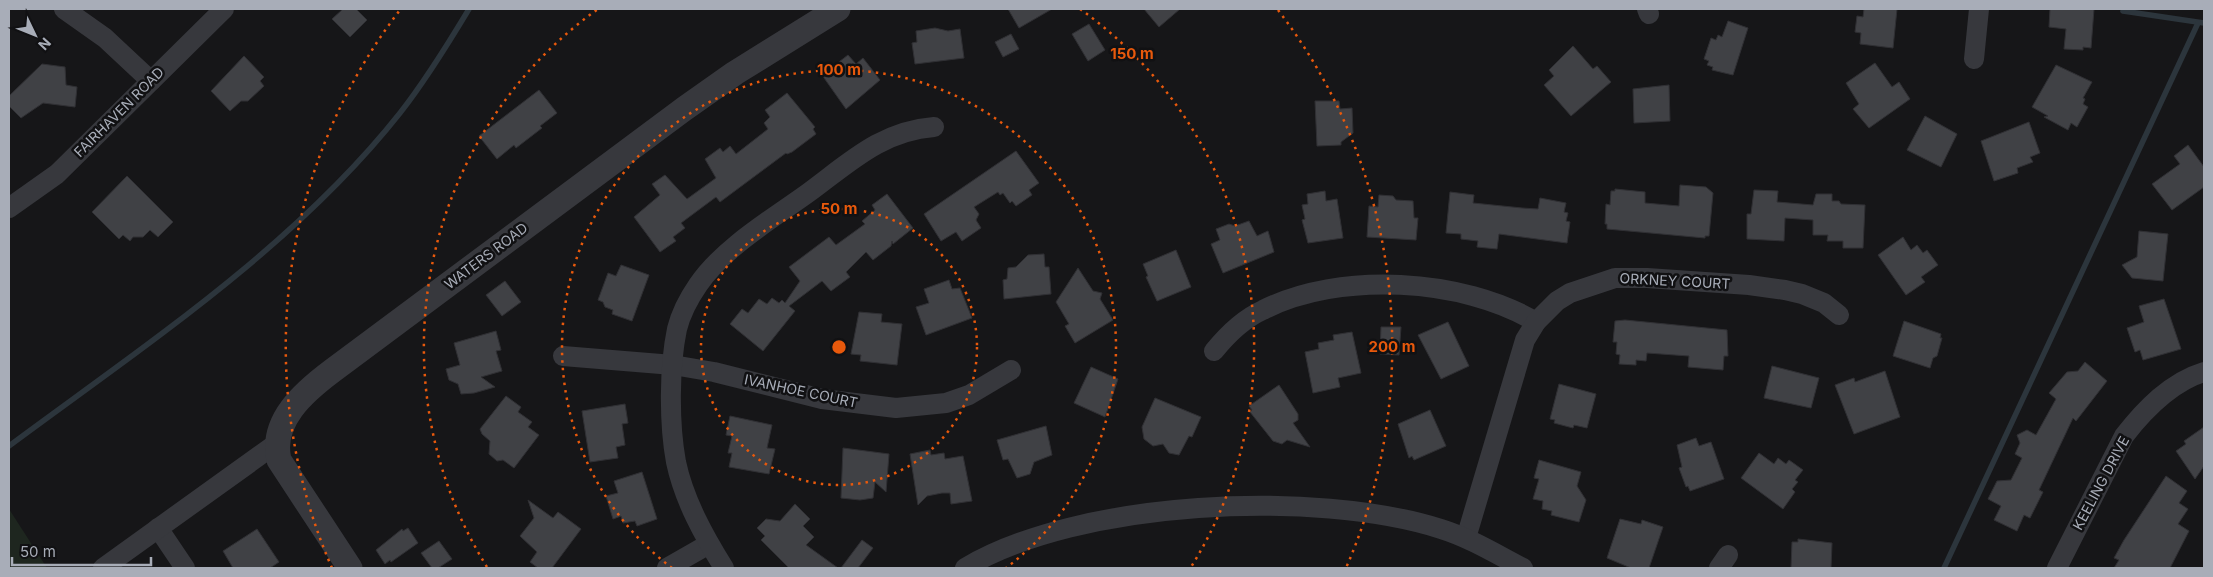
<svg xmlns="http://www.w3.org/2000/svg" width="2213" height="577" viewBox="0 0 2213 577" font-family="Inter,sans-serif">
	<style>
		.green { fill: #1e261f }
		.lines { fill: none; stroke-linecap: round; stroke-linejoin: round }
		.stream { stroke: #2c353c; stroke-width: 5.5 }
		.building { fill: #404145; stroke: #303034 }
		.minor { stroke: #37383d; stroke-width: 20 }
		.tertiary { stroke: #37383d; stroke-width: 25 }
		.ring { fill: none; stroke: #e8590c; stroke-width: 2.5; stroke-dasharray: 2.5 5 }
		.labels { text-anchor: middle; stroke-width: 5; stroke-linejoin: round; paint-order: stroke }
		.street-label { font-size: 14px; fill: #a8adb8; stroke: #111113 }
		.centre { fill: #e8590c; stroke: #111113; stroke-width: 2.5 }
		.ring-label { font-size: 15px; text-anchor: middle; font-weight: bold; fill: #e8590c; stroke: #111113; stroke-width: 5; stroke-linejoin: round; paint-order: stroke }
	</style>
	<rect width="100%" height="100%" fill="#161618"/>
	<polygon class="green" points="9,509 47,568 9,568"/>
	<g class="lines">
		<g class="stream">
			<polyline points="2124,9 2123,11 2204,23"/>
			<path d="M 9,446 C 145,345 294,247 400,113 C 426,80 448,44 469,9"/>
			<polyline points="1944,568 2198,23"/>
		</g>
	</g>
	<g class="building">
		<polygon points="343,9 356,9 367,20 350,37 332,19"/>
		<polygon points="1008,9 1052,9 1019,28"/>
		<polygon points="1144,9 1180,9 1159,27"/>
		<polygon points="1864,9 1897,9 1893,48 1860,44 1861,33 1855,32 1857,16 1863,17"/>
		<polygon points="2050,9 2094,9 2091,48 2083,47 2083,50 2064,49 2066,29 2049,27"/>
		<polygon points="1728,21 1748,28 1733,75 1712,70 1713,67 1707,65 1709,61 1704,59 1711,38 1716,40 1718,35 1722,37"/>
		<polygon points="1089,24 1105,50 1088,61 1072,34"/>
		<polygon points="935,28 948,31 960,29 964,58 915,64 912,43 917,42 916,31"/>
		<polygon points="1011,34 1019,49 1003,57 995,42"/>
		<polygon points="1573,46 1593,69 1597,66 1611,82 1571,116 1544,85 1554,76 1549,70"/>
		<polygon points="848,55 856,64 863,58 880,80 846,109 822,75"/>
		<polygon points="244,56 264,77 260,81 264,86 248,101 241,101 230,111 211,91"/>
		<polygon points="1875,63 1892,87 1899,82 1910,99 1869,128 1853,109 1859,104 1846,83"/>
		<polygon points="42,64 65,67 66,85 77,87 75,107 43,103 21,118 9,106 9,96"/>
		<polygon points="2056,65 2092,82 2083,98 2085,99 2083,104 2088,107 2077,127 2071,123 2068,130 2044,117 2048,116 2032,107"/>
		<polygon points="1669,85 1670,121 1634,123 1633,89"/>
		<polygon points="539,90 557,113 540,126 542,128 516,148 514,145 497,159 479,136"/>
		<polygon points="787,93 815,127 813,129 816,134 792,152 787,154 786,153 720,202 716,197 681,223 685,228 673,237 676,241 660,252 634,217 660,195 652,184 665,175 687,199 716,178 705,159 720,148 723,152 730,146 736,154 768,129 764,123 770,117 765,110"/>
		<polygon points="1315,101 1339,101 1340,109 1352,108 1353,133 1341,142 1341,145 1317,146"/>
		<polygon points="1925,116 1957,134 1941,167 1907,150"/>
		<polygon points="2029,122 2040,153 2030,157 2033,162 2017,168 2018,173 1994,181 1981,141"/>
		<polygon points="2188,145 2204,167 2204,187 2172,210 2152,184 2180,164 2174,156"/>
		<polygon points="1016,151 1039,183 1029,190 1032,195 1016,206 1012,201 1010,203 1003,193 1000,195 998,192 974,207 979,214 976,220 981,228 962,241 956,232 941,241 924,214"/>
		<polygon points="127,176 173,222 158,237 150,230 143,237 133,237 130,241 123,235 119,239 92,212"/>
		<polygon points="1680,185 1706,187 1713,193 1709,236 1705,236 1705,238 1607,229 1607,224 1605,224 1606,204 1610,205 1611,191 1615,191 1615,189 1645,192 1645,203 1679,206"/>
		<polygon points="1754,190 1778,191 1777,202 1813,205 1816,194 1832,194 1832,201 1839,201 1841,204 1865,205 1863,248 1843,248 1843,241 1827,241 1828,235 1813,235 1813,220 1785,218 1784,241 1747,239 1747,214 1751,214"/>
		<polygon points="1325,191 1326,201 1337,199 1343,238 1308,243 1302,220 1305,219 1302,205 1308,204 1307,194"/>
		<polygon points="1450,192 1474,195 1473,203 1522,208 1538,209 1540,198 1566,203 1564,212 1568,213 1566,221 1570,222 1567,243 1499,234 1497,249 1477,247 1478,241 1461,239 1461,234 1446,233"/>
		<polygon points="887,194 913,228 893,244 892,241 891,246 873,260 866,252 846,272 850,277 831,291 822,281 789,306 795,311 763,351 730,324 742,309 748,313 759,299 767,304 772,298 779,303 782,300 785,303 800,281 789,267 829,237 836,245 865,224 862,221 875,210 872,205"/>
		<polygon points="1379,195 1393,196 1396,200 1413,201 1414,218 1418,218 1416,240 1367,237 1369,206 1378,207"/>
		<polygon points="1249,221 1257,236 1268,231 1274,252 1223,273 1211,244 1220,240 1216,229 1229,224 1235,226"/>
		<polygon points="2139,231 2168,234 2163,281 2132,278 2122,265 2137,257"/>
		<polygon points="1903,237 1911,250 1917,245 1923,253 1927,250 1938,265 1921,277 1925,282 1906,295 1878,255"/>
		<polygon points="1176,250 1191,287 1157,301 1146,277 1148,276 1143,264"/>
		<polygon points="1044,254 1045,267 1049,267 1051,294 1004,299 1003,280 1007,279 1008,268 1016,267 1028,255"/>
		<polygon points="621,265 649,275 632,321 612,314 613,310 605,307 603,302 598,300 608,273 616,276"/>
		<polygon points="1078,268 1093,291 1102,293 1100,299 1113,320 1075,343 1065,326 1069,324 1056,302"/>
		<polygon points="949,280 952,289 960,288 972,318 926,335 916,307 929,303 924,289"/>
		<polygon points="505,281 521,302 502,316 486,295"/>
		<polygon points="2164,299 2181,349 2143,360 2140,350 2135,352 2127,328 2144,322 2139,306"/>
		<polygon points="859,312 882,314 881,322 902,324 897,365 860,361 861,355 851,354"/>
		<polygon points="1625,320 1727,330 1728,356 1724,356 1723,370 1688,367 1689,356 1647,353 1646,361 1636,360 1636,365 1619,364 1620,355 1616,354 1617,342 1613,342 1615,321"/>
		<polygon points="1904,321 1941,334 1940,338 1942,338 1937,356 1933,358 1930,368 1893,356"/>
		<polygon points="1448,322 1469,366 1441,379 1418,335"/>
		<polygon points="1381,327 1401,327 1399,355 1380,354"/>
		<polygon points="496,331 501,350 496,351 502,371 481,377 495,387 474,393 461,394 458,384 449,380 446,369 460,365 454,343"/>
		<polygon points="1352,332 1361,373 1338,378 1340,387 1313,393 1305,352 1319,349 1318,343 1334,340 1333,335"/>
		<polygon points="2085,362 2107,381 2076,421 2073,418 2039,490 2043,492 2030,518 2024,515 2017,531 1994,520 2001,506 1988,499 1997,481 2011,480 2022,458 2015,454 2020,443 2017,435 2027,430 2036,435 2056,399 2049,393 2067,372 2078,371"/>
		<polygon points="1772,366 1819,378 1811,408 1764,398"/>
		<polygon points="1091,367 1118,379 1105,417 1074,403"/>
		<polygon points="1885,371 1900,417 1854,434 1835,385 1854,378 1855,382"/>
		<polygon points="1559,384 1596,394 1587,428 1574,425 1573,428 1554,423 1555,420 1550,419"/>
		<polygon points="1279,385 1298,414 1298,420 1293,423 1310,447 1287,440 1282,444 1273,441 1250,412 1252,410 1249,406"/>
		<polygon points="506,396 521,407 518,412 532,422 528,427 539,435 514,468 503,460 497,461 489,454 490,441 482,434 480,429"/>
		<polygon points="1155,398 1201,417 1192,437 1189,436 1179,455 1169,453 1163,444 1153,446 1144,439 1142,427"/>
		<polygon points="625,404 628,423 622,424 625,445 616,447 618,458 590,462 582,411"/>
		<polygon points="1430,410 1446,446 1414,460 1412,456 1409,458 1398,424"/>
		<polygon points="730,416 772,425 767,448 775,449 769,474 729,467 732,453 728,453 732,436 726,435"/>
		<polygon points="1046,426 1052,455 1034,462 1030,474 1017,478 1008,459 1003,460 997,440"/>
		<polygon points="2204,427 2204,466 2195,479 2176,451 2186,444 2184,441"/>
		<polygon points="1696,438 1699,446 1711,442 1724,479 1690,491 1688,486 1686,487 1679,468 1682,467 1677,445"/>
		<polygon points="843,448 889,454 886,492 875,482 873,498 860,500 841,498"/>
		<polygon points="930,450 931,455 944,453 945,459 963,456 972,501 951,504 950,493 942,493 927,496 918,505 910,454"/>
		<polygon points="1759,453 1774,464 1778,458 1786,464 1789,460 1803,470 1795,480 1798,482 1792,489 1795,492 1783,509 1741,478"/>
		<polygon points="1539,460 1581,472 1577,486 1586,500 1579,522 1551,515 1552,511 1542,509 1543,501 1533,499 1539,479 1534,478"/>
		<polygon points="642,472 657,519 637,526 635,521 623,523 621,516 613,519 606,496 618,493 614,481"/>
		<polygon points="2166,476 2187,491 2179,503 2188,509 2178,524 2189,531 2170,568 2114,568 2119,560 2114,558 2124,540"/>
		<polygon points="528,500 553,518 558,512 581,529 552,568 538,568 530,562 537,552 520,536 534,518"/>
		<polygon points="795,504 810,519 803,526 814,537 806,545 838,568 789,568 761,540 765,536 757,528 766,519 780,521"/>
		<polygon points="1620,519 1641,524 1642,520 1663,527 1649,568 1631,568 1607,558"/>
		<polygon points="408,528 418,543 391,562 390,560 385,564 376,550 402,529 403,531"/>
		<polygon points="257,529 279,562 270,568 233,568 223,551"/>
		<polygon points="1798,539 1832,543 1831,568 1791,568 1792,542 1798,542"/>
		<polygon points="862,540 873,548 858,568 841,568"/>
		<polygon points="439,541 452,559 438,568 432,568 421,553"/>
	</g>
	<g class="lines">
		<g class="minor">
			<polyline points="64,9 105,38 151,81"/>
			<polyline points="1647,9 1649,14"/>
			<polyline points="1974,59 1979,9"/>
			<polyline points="9,208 57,174 224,9"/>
			<path d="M 1214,351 C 1227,335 1243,319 1263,310 C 1339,271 1463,278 1536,322"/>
			<polyline points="563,356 673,365 714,372 822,399 896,408 946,403 969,395 1011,370"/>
			<polyline points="158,528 185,568"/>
			<polyline points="1466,538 1525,340 1536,322 1557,301 1570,293 1615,278 1647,278 1749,285 1785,290 1802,294 1824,303 1839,315"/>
			<polyline points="103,568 277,443"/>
			<polyline points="667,568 709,544"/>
			<path d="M 724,568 C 704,536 684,500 676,462 C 669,424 669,367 677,329 C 681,313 689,298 698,285 C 723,248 772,219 808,193 C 849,163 881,131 934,127"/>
			<path d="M 965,568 C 1078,500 1316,489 1441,529 C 1470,538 1496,554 1523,568"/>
			<polyline points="1719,568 1728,555"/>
			<path d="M 2057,568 L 2124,436 C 2145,409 2171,382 2204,372"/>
		</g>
		<path class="tertiary" d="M 350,568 L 279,460 C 270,421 304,392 332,371 L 684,109 L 735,73 L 838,9"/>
	</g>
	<g class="ring">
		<circle cx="839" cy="347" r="138"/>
		<path d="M672 568A277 277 0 1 1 1006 568"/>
		<path d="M487 567A415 415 0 0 1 598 9M1080 9A415 415 0 0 1 1191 567"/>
		<path d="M332 568A553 553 0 0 1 400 10M1278 10A553 553 0 0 1 1346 568"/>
	</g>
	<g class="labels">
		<g class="street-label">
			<text transform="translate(119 112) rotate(-45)" y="5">FAIRHAVEN ROAD</text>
			<text transform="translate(486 256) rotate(-37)" y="5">WATERS ROAD</text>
			<text transform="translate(1675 281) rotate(3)" y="5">ORKNEY COURT</text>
			<text transform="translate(801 391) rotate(12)" y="5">IVANHOE COURT</text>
			<text transform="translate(2101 483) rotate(-62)" y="5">KEELING DRIVE</text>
		</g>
	</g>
	<circle cx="839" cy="347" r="8" class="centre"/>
	<g class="ring-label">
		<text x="1132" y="59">150 m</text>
		<text x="839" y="75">100 m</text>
		<text x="839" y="214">50 m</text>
		<text x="1392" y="352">200 m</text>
	</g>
	<rect width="2213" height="577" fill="none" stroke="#a8adb8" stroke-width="20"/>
	<g transform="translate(35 35) rotate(133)" stroke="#111113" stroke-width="4" paint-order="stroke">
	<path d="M0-4L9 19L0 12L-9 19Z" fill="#a8adb8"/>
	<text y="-8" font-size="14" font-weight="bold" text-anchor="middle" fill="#a8adb8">N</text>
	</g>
	<path d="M12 557v8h139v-8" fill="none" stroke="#a8adb8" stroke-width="2.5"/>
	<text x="20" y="557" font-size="15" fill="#a8adb8" stroke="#111113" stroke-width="4" paint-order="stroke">50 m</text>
</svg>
